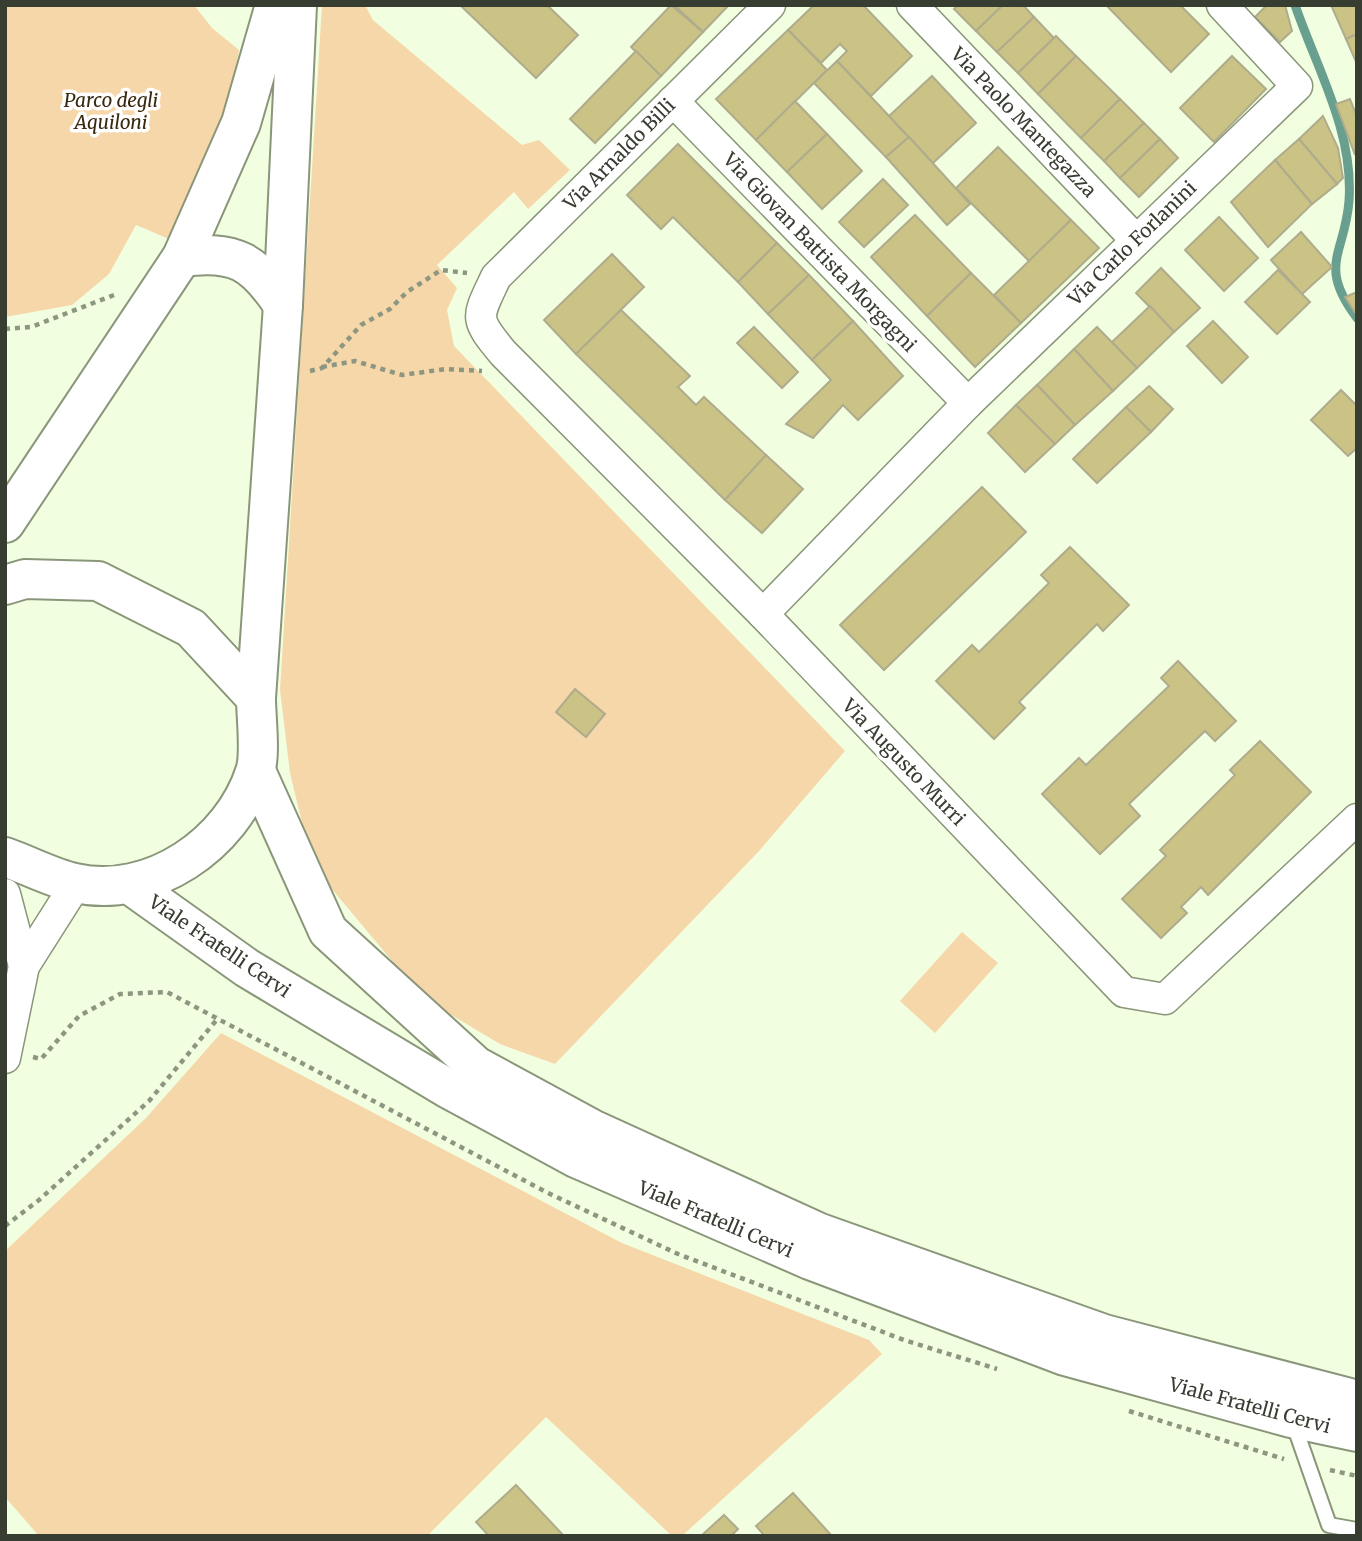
<svg xmlns="http://www.w3.org/2000/svg" width="1362" height="1541" viewBox="0 0 1362 1541" font-family="Merriweather,serif">
	<style>
		.green { fill: #f6d7aa }
		.lines { fill: none; stroke-linecap: round; stroke-linejoin: round }
		.stream { stroke: #689f8e; stroke-width: 9 }
		.building { fill: #cbc385; stroke: #afab8d; stroke-width: 2 }
		.lane-casing { stroke: #8a967a; stroke-width: 18 }
		.street-casing { stroke: #8a967a; stroke-width: 33 }
		.secondary-casing { stroke: #8a967a; stroke-width: 42 }
		.primary-casing { stroke: #8a967a; stroke-width: 42 }
		.path { stroke: #8d9681; stroke-width: 4.5; stroke-dasharray: 5 5; stroke-linecap: butt }
		.lane { stroke: #fff; stroke-width: 14 }
		.street { stroke: #fff; stroke-width: 30 }
		.secondary { stroke: #fff; stroke-width: 38 }
		.primary { stroke: #fff; stroke-width: 38 }
		.labels { text-anchor: middle; stroke-width: 7; stroke-linejoin: round; paint-order: stroke }
		.park-label { font-size: 19px; font-style: italic; fill: #38280f; stroke: #fff }
		.street-label { font-size: 19px; fill: #383d31; stroke: #fff }
	</style>
	<rect width="100%" height="100%" fill="#f1ffe0"/>
	<g class="green">
		<polygon points="5,5 194,5 212,28 239,50 228,115 169,239 136,225 109,274 72,305 5,317"/>
		<polygon points="322,5 365,5 373,20 522,145 539,140 570,170 528,209 514,192 437,265 457,288 447,310 454,346 845,751 759,851 555,1064 500,1044 423,998 331,888 303,827 290,773 280,690"/>
		<polygon points="962,932 998,963 935,1033 900,1001"/>
		<polygon points="221,1033 622,1243 869,1340 882,1354 682,1536 672,1536 546,1417 427,1536 39,1536 5,1497 5,1251 146,1118"/>
	</g>
	<g class="lines">
		<path class="stream" d="M 1295,5 C 1317,69 1354,132 1349,201 C 1345,254 1317,265 1357,318"/>
	</g>
	<g class="building">
		<polygon points="460,5 547,5 578,35 536,78"/>
		<polygon points="671,5 703,32 661,76 631,47"/>
		<polygon points="674,5 729,5 703,32"/>
		<polygon points="814,5 863,5 912,56 871,96 837,61 847,51 840,44 821,63 788,30"/>
		<polygon points="958,5 1003,5 976,31 954,9"/>
		<polygon points="1003,5 1023,5 1034,17 997,52 976,31"/>
		<polygon points="1106,5 1180,5 1209,34 1171,72"/>
		<polygon points="1267,5 1285,5 1292,31 1280,42 1255,17"/>
		<polygon points="1331,5 1357,5 1357,34 1346,39"/>
		<polygon points="1034,17 1054,38 1018,73 997,52"/>
		<polygon points="788,30 827,70 756,140 716,99"/>
		<polygon points="1357,34 1357,64 1346,39"/>
		<polygon points="1056,36 1076,56 1038,94 1018,73"/>
		<polygon points="636,51 661,76 595,143 570,119"/>
		<polygon points="1076,56 1120,99 1081,138 1038,94"/>
		<polygon points="1232,56 1266,89 1214,142 1180,108"/>
		<polygon points="837,61 909,137 886,157 814,83"/>
		<polygon points="932,76 976,123 933,163 889,116"/>
		<polygon points="1120,99 1144,123 1104,161 1081,138"/>
		<polygon points="1350,99 1357,117 1355,155 1336,104"/>
		<polygon points="795,101 827,134 787,172 756,140"/>
		<polygon points="1323,116 1338,148 1343,178 1337,184 1299,139"/>
		<polygon points="1144,123 1160,139 1120,178 1104,161"/>
		<polygon points="827,134 862,171 822,209 787,172"/>
		<polygon points="909,137 970,204 947,225 886,157"/>
		<polygon points="1160,139 1178,158 1139,197 1120,178"/>
		<polygon points="1299,139 1337,184 1312,204 1275,160"/>
		<polygon points="678,144 777,243 738,282 673,217 661,229 627,195"/>
		<polygon points="998,147 1071,220 1029,261 956,188"/>
		<polygon points="1275,160 1312,204 1268,247 1231,202"/>
		<polygon points="883,179 908,205 864,247 839,222"/>
		<polygon points="915,215 971,273 927,316 871,257"/>
		<polygon points="1219,217 1258,258 1224,291 1185,250"/>
		<polygon points="1071,220 1099,248 1021,323 994,295"/>
		<polygon points="1301,232 1332,267 1302,294 1271,260"/>
		<polygon points="777,243 809,275 768,314 738,282"/>
		<polygon points="612,254 644,287 576,354 544,320"/>
		<polygon points="1161,268 1200,308 1174,332 1136,293"/>
		<polygon points="1278,270 1310,302 1277,334 1245,302"/>
		<polygon points="971,273 1021,323 975,367 927,316"/>
		<polygon points="809,275 853,321 812,360 768,314"/>
		<polygon points="1357,292 1357,316 1345,297"/>
		<polygon points="1150,306 1174,332 1137,368 1112,342"/>
		<polygon points="621,310 690,376 678,387 696,405 704,397 766,455 725,500 576,354"/>
		<polygon points="853,321 903,376 858,420 843,405 813,438 786,424 831,380 812,360"/>
		<polygon points="1213,321 1248,357 1222,383 1187,346"/>
		<polygon points="754,327 798,372 782,388 737,343"/>
		<polygon points="1097,327 1137,368 1113,391 1074,349"/>
		<polygon points="1074,349 1113,391 1075,425 1037,385"/>
		<polygon points="1037,385 1075,425 1055,444 1016,405"/>
		<polygon points="1149,386 1173,409 1151,432 1126,407"/>
		<polygon points="1341,390 1357,406 1357,448 1348,456 1311,420"/>
		<polygon points="1016,405 1055,444 1025,472 988,433"/>
		<polygon points="1126,407 1151,432 1097,483 1073,459"/>
		<polygon points="766,455 803,489 762,533 725,500"/>
		<polygon points="982,487 1026,532 884,670 840,625"/>
		<polygon points="1070,547 1129,605 1103,631 1097,624 1019,702 1025,708 994,739 936,681 972,645 979,652 1049,583 1041,575"/>
		<polygon points="1178,661 1236,721 1215,741 1205,731 1129,804 1140,816 1100,854 1042,794 1079,758 1086,765 1169,686 1161,678"/>
		<polygon points="575,689 605,714 586,737 556,712"/>
		<polygon points="1260,741 1311,792 1208,895 1201,887 1181,907 1187,913 1161,938 1122,899 1166,856 1160,850 1235,775 1230,770"/>
		<polygon points="516,1485 564,1536 489,1536 476,1522"/>
		<polygon points="793,1493 832,1536 765,1536 756,1526"/>
		<polygon points="724,1515 738,1529 731,1536 701,1536"/>
	</g>
	<g class="lines">
		<defs>
			<polyline id="lane" points="1293,1422 1329,1525 1357,1530"/>
			<g id="street">
				<path d="M 770,5 L 496,277 C 477,318 473,317 503,353 L 763,614 L 1124,992 L 1165,999 L 1357,819"/>
				<polyline points="912,5 1135,239"/>
				<polyline points="673,101 968,403"/>
				<polyline points="763,614 968,403 1297,86 1222,5"/>
				<polyline points="5,894 24,966"/>
				<polyline points="5,1058 24,966 76,884"/>
			</g>
			<g id="secondary">
				<path d="M 182,257 C 235,250 254,261 283,305"/>
				<polyline points="5,523 182,257 241,123 275,5"/>
				<polyline points="256,698 283,305 297,5"/>
			</g>
			<g id="primary">
				<path d="M 5,585 L 25,579 L 98,581 L 191,628 L 256,698 C 256,717 261,755 255,772 C 232,844 151,900 75,883 C 52,878 28,865 5,857"/>
				<polyline points="256,771 328,931 476,1066 592,1129 820,1233 1104,1334 1357,1400"/>
				<polyline points="129,884 247,968 447,1088 576,1158 810,1260 1065,1356 1291,1418 1357,1432"/>
			</g>
		</defs>
		<use href="#lane" class="lane-casing"/>
		<use href="#street" class="street-casing"/>
		<use href="#secondary" class="secondary-casing"/>
		<use href="#primary" class="primary-casing"/>
		<g class="path">
			<polyline points="5,329 31,327 114,295"/>
			<polyline points="322,367 355,361 402,375 446,369 482,371"/>
			<polyline points="310,371 322,368 361,325 390,309 407,292 441,270 467,273"/>
			<polyline points="33,1057 41,1059 79,1016 120,994 167,992 548,1193 678,1254 904,1340 997,1369"/>
			<polyline points="5,1226 39,1200 149,1101 219,1017"/>
			<polyline points="1129,1411 1284,1459"/>
			<polyline points="1330,1470 1357,1476"/>
		</g>
		<use href="#lane" class="lane"/>
		<use href="#street" class="street"/>
		<use href="#secondary" class="secondary"/>
		<use href="#primary" class="primary"/>
	</g>
	<g class="labels">
		<g class="park-label">
			<text x="111" y="107">Parco degli<tspan x="111" dy="22">Aquiloni</tspan></text>
		</g>
		<g class="street-label">
			<text transform="translate(1024 122) rotate(46)" y="7">Via Paolo Mantegazza</text>
			<text transform="translate(619 154) rotate(-45)" y="7">Via Arnaldo Billi</text>
			<text transform="translate(1132 243) rotate(-44)" y="7">Via Carlo Forlanini</text>
			<text transform="translate(820 252) rotate(46)" y="7">Via Giovan Battista Morgagni</text>
			<text transform="translate(904 762) rotate(46)" y="7">Via Augusto Murri</text>
			<text transform="translate(220 946) rotate(34)" y="7">Viale Fratelli Cervi</text>
			<text transform="translate(716 1219) rotate(23)" y="7">Viale Fratelli Cervi</text>
			<text transform="translate(1250 1405) rotate(15)" y="7">Viale Fratelli Cervi</text>
		</g>
	</g>
	<rect width="1362" height="1541" fill="none" stroke="#383d31" stroke-width="14"/>
</svg>
